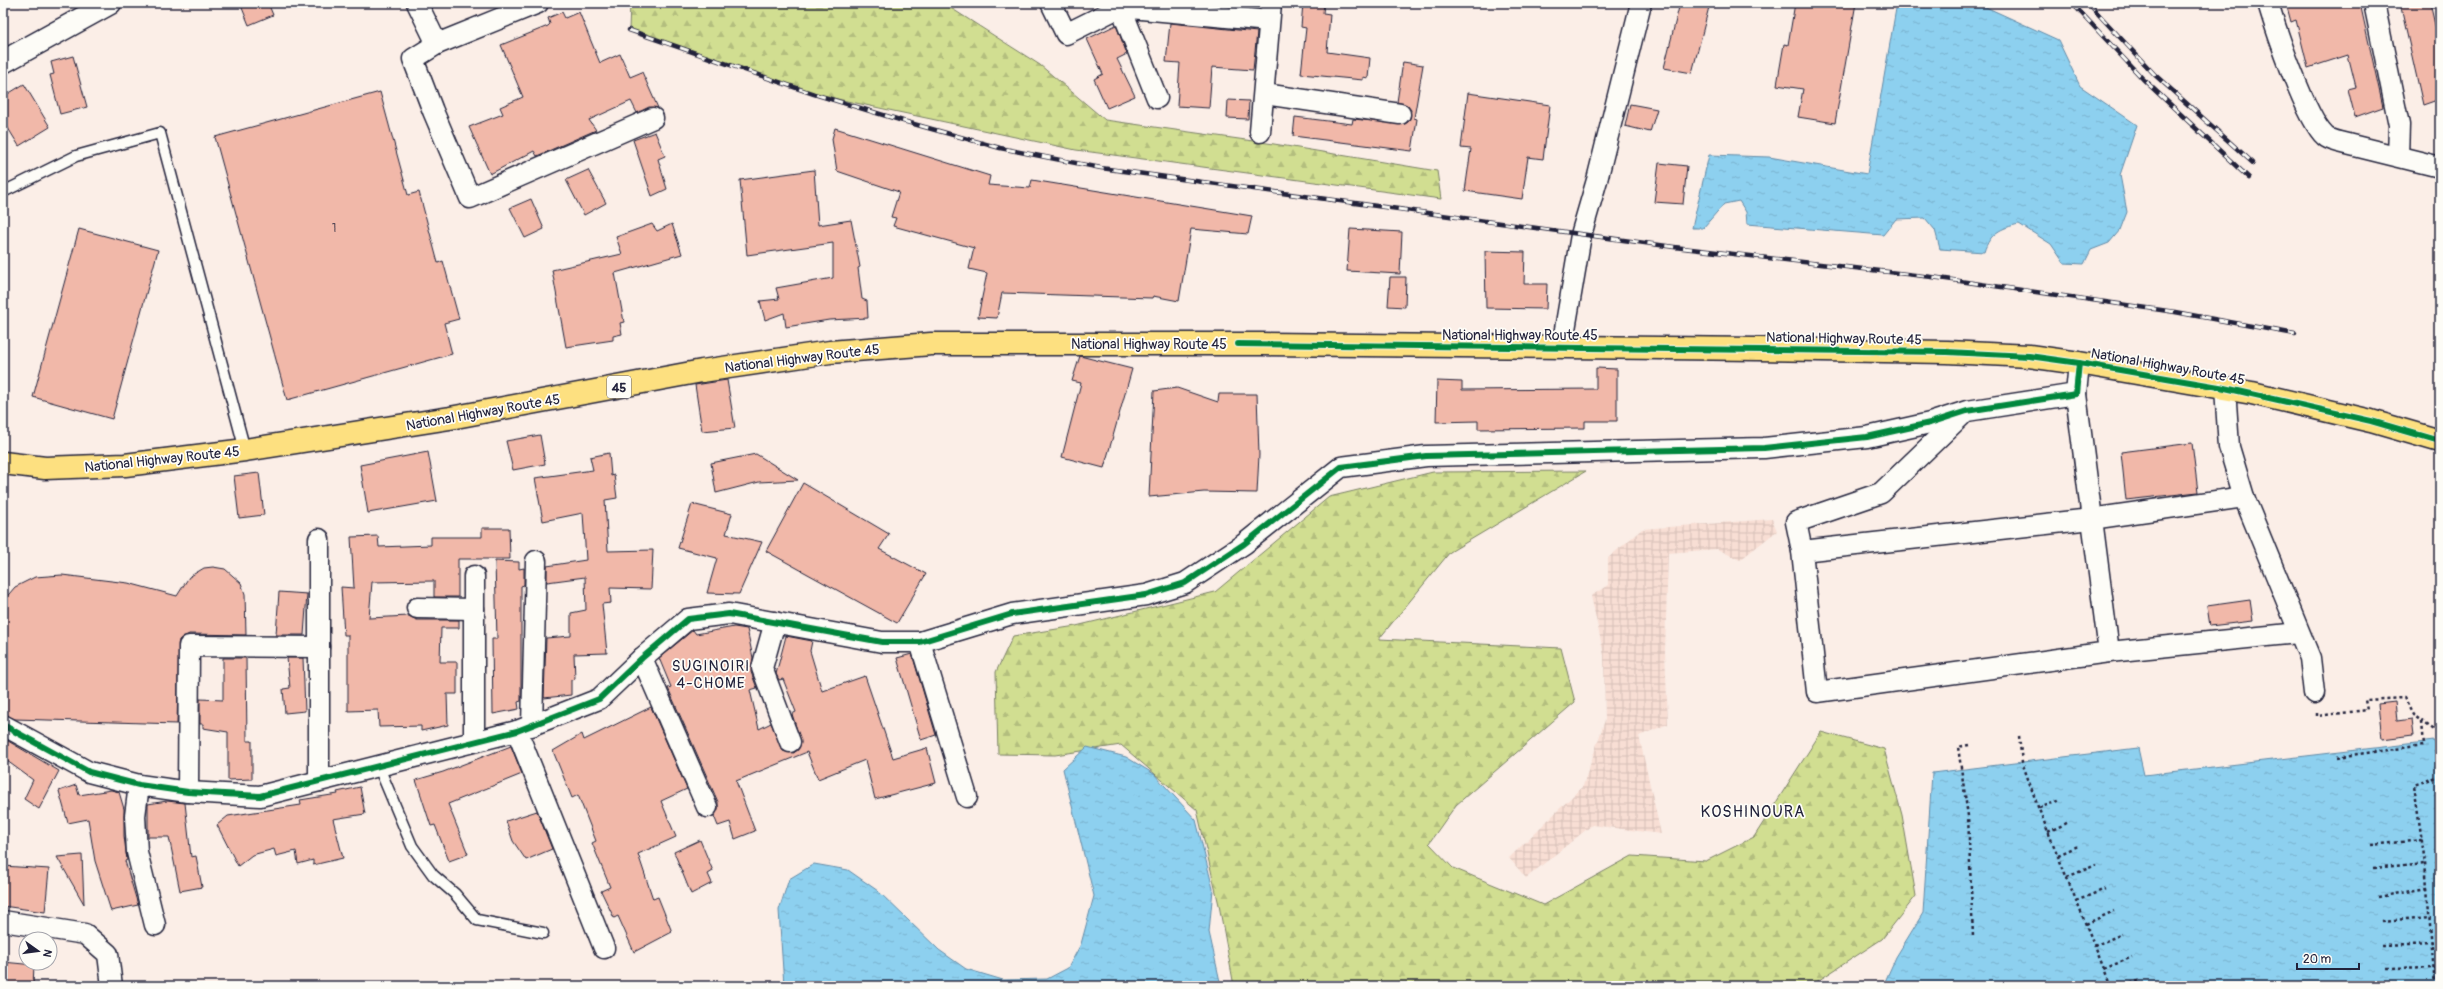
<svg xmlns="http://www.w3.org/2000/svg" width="2443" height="989" viewBox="0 0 2443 989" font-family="Pangolin,sans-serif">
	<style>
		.industrial { fill: url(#industrial-grid) }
		.forest { fill: url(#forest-firs); stroke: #7a8066 }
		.water { fill: url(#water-ripples); stroke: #628aa7 }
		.building { fill: #f1b8a9; stroke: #22223b }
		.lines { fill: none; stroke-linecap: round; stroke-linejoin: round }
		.lane-casing { stroke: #22223b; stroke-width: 13 }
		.street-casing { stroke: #22223b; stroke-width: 23 }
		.secondary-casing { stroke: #22223b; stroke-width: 25 }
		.highway-casing { stroke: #22223b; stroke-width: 25 }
		.path { stroke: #22223b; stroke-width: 2.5; stroke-dasharray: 3 3; stroke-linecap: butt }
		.lane { stroke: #fdfcf7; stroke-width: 10 }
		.street { stroke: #fdfcf7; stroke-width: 20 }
		.secondary { stroke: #fdfcf7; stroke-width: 22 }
		.highway { stroke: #fde080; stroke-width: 22 }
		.rail-casing { stroke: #22223b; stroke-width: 4.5 }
		.rail { stroke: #fdfcf7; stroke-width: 3; stroke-dasharray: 9; stroke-linecap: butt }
		.cycleway-casing { stroke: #fdfcf7; stroke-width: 8 }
		.cycleway { stroke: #00873e; stroke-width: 6 }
		.labels { text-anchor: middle; stroke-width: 3.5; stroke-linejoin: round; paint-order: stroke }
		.number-label { font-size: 12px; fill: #564856 }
		.shield { fill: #fdfcf7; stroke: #646373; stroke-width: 1 }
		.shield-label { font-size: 13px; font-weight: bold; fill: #22223b }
		.street-label { font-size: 14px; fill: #22223b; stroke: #fdfcf7 }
		.neighbourhood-label { font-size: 15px; letter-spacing: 1px; fill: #22223b; stroke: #fdfcf7 }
		.quarter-label { font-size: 16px; letter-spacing: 1px; fill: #22223b; stroke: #fdfcf7 }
	</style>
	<defs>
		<pattern id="industrial-grid" width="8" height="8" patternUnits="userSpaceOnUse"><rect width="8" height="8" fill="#f8ded4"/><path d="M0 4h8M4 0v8" fill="none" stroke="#d4beb7"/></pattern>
		<pattern id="forest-firs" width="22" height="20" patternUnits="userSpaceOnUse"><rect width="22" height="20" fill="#d1de91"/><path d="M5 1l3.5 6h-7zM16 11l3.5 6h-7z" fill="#b3be7e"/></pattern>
		<pattern id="water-ripples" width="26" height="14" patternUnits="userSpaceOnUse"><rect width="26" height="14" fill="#8dd0ef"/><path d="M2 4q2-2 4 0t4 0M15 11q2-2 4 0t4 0" fill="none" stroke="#79b2ce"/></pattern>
	</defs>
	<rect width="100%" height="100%" fill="#fbeee7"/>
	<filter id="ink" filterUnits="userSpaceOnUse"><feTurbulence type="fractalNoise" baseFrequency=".025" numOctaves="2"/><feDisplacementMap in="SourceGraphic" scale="8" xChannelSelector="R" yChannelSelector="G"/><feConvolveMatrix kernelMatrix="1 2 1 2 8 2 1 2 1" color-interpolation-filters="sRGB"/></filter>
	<g filter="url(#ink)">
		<polygon class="industrial" points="1772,519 1777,531 1740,560 1717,549 1668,553 1665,651 1668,724 1639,736 1661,834 1592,825 1526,878 1509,858 1583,786 1605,720 1604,655 1591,596 1608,585 1608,558 1642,529"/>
		<g class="forest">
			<polygon points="630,3 943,3 1040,65 1105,120 1274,144 1437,171 1441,199 1076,150 814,94 629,30"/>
			<polygon points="1586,471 1450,552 1379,639 1561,648 1575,702 1456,805 1429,843 1453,868 1543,905 1632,856 1706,861 1754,837 1821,732 1884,749 1902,815 1916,896 1882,939 1810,986 1234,986 1219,905 1197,810 1121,745 1055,755 998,754 996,672 1013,636 1076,626 1215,592 1329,497 1433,472"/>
		</g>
		<g class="water">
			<path d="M 1897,3 L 1977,3 L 2058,40 L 2080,86 L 2137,125 L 2120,175 L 2127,212 L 2120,230 L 2109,243 L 2091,250 L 2084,264 L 2064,263 L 2051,244 L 2019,224 C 2001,228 1990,233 1984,252 L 1940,249 L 1935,230 L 1925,218 L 1896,219 L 1883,235 L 1747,224 L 1746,212 L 1739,201 L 1724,204 L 1703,228 L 1692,228 L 1709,155 L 1769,157 L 1867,174 Z"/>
			<polygon points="2434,741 2440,755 2440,986 1883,986 1896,957 1923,913 1932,773 2138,748 2144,775"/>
			<polygon points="1087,747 1126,757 1154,774 1196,820 1213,889 1209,932 1221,986 784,986 779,910 789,879 814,864 848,870 878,891 939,950 966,969 1003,980 1047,979 1068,968 1081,944 1094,896 1063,769"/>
		</g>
		<g class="building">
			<polygon points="240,3 268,3 273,15 249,25"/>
			<polygon points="1303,3 1324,3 1323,13 1330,14 1327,52 1370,58 1368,78 1363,77 1363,80 1301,74 1306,28 1301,27"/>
			<polygon points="1680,3 1710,3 1692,73 1664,68"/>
			<polygon points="1795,3 1856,3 1835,123 1798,117 1803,89 1777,85 1784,44 1788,45"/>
			<polygon points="2286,3 2360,3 2383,107 2355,117 2348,89 2356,87 2348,55 2308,68 2296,20 2291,22"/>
			<polygon points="2400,3 2430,3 2440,47 2440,99 2423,105"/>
			<polygon points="562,12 565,18 579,12 600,63 620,54 630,77 642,72 658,108 649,107 637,113 631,101 589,120 596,130 537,156 534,151 490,174 469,127 503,114 500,107 523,97 501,45 548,26 550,24 548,18"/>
			<polygon points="1170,23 1257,32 1253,70 1212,67 1209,108 1177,106 1180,63 1166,62"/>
			<polygon points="1116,25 1127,54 1117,59 1135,96 1107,108 1094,79 1103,74 1087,39"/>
			<polygon points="73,56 87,107 60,114 50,75 54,74 51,62"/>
			<polygon points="1403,62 1423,65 1414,118 1417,119 1412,151 1293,136 1295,117 1352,124 1353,119 1405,124 1409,121 1411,110 1407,105 1397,102"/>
			<polygon points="24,84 50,127 19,146 3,120 3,97"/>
			<polygon points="380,92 408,195 419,192 438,263 443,261 459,319 444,323 452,354 287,400 215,137"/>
			<polygon points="1468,93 1550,105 1543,159 1528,157 1522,199 1465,191 1471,149 1461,148"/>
			<polygon points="1228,100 1249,101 1248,119 1227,118"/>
			<polygon points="1630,104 1657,109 1650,132 1625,126"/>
			<polygon points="835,128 990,176 988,185 1030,188 1032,180 1252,216 1248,234 1191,229 1179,301 1153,296 1152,298 1002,293 997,318 978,317 987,273 969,269 974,248 893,226 896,218 891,217 899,192 837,171 832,139"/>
			<polygon points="655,132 665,156 658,159 667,189 652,196 633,140"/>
			<polygon points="1659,163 1687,166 1683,204 1654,202"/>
			<polygon points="588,170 606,203 584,215 566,180"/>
			<polygon points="814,170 818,225 851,220 860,267 858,268 862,299 867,301 868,318 829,320 786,327 784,313 765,320 760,301 779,299 776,288 833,278 833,243 747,255 740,180"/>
			<polygon points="531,199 544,229 525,238 510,208"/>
			<polygon points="652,224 657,231 672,224 682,254 615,273 624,322 620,323 622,334 613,336 613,340 566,347 552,270 622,254 616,237"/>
			<polygon points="79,229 158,250 112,419 33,397"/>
			<polygon points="1350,229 1402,232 1400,274 1347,271"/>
			<polygon points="1485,251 1525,252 1524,284 1547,284 1546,309 1486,308"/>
			<polygon points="1390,277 1406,277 1405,307 1388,306"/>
			<polygon points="1080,356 1132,369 1104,468 1062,457 1081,383 1072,381"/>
			<polygon points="1596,368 1617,369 1617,421 1585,421 1585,428 1478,429 1478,421 1436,422 1437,381 1462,382 1462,390 1596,389"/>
			<polygon points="727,380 735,428 702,431 695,385"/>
			<polygon points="1177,388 1218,402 1219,394 1257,394 1259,455 1257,493 1204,492 1149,497 1154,391"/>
			<polygon points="540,435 545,464 513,470 506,441"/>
			<polygon points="2192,443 2198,492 2126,500 2121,452"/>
			<polygon points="428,452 437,501 368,513 360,465"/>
			<polygon points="609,453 611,476 614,475 617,498 605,500 608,551 653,550 651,589 610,588 611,603 602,604 607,653 574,654 575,679 571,680 571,695 544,698 546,638 571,636 571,613 586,610 585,577 547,582 547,566 586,560 583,513 543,521 535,478 593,470 590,457"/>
			<polygon points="756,454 798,480 759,482 716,493 711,463"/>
			<polygon points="259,473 264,515 239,518 234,476"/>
			<polygon points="803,483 889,534 879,549 926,574 897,623 766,551"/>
			<polygon points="692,504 732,514 726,534 762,542 739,594 707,593 717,558 678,548"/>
			<polygon points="482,528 509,528 510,559 458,559 458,597 434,597 434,581 372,582 369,618 409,616 417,620 459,620 459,628 441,628 440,662 457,662 457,694 447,694 448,725 421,731 421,726 379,727 378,710 348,711 348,635 344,635 341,587 354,588 351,537 378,536 379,547 431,545 431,537 482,537"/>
			<polygon points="495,561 519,562 519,569 524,568 524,585 521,586 521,701 518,702 519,709 493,714 492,639 497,639"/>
			<polygon points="213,567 225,569 241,583 245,594 246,635 189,634 179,640 177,724 15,719 3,714 3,601 15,587 35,577 62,575 128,583 177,596 189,577 204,568"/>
			<polygon points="279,592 307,594 304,635 276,635"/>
			<polygon points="2250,600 2253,621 2210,626 2207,606"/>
			<polygon points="734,627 747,629 753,658 751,672 757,688 750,690 759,729 771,723 783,751 794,753 801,743 792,714 796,712 783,679 779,680 776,674 786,636 812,641 810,651 822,691 865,676 893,758 927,748 936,783 875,799 865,760 818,779 807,752 736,781 755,831 735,839 730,822 718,826 714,816 718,809 718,802 668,688 671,687 659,658 693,630 696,634"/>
			<polygon points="912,654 936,735 921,740 897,658"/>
			<polygon points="223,658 246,658 247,741 252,741 252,779 228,780 228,732 203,728 203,724 200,724 200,699 223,700"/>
			<polygon points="287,658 303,658 305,711 285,713 283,689 290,688"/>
			<polygon points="2395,702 2397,721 2412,719 2414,735 2382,739 2378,704"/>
			<polygon points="651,707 687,789 661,801 676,837 638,854 653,899 658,897 672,932 634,952 618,916 614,918 601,891 610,887 592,843 596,841 578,795 572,798 553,751 582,734 584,740"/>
			<polygon points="3,738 59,771 39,809 24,799 33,780 3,758"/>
			<polygon points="511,746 522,774 448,804 468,854 449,861 435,825 431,826 416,780 443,772"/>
			<polygon points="76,785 79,795 111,790 119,792 124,809 124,836 127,860 125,861 138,905 111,911 95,861 88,819 68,823 59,791"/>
			<polygon points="360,787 365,814 333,819 343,858 313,865 313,860 298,864 296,851 276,856 274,849 252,855 238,866 217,825 228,816 301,805 300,800 338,794 337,792"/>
			<polygon points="167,801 185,803 191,857 196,856 202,887 180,891 169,837 148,837 148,804"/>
			<polygon points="537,811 552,849 526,860 513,841 506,821"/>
			<polygon points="700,840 713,871 708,874 712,883 691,894 674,852"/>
			<polygon points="82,855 84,904 57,857"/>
			<polygon points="3,866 49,869 45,912 3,906"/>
			<polygon points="3,962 34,965 33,986 3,986"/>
		</g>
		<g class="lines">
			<defs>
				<g id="lane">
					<polyline points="3,192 76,156 160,133 245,450"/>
					<polyline points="378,765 412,846 433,875 455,894 477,920 543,933"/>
				</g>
				<g id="street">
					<polyline points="417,3 437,44 538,3"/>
					<polyline points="1051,3 1066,34 1120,7 1269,21"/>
					<polyline points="1119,3 1157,98"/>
					<path d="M 2268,3 C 2276,30 2306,119 2325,136 C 2328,139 2335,141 2339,142 L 2440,167"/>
					<polyline points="2374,3 2399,125 2398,156"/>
					<polyline points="437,44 413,59 433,111 470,198 653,118"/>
					<polyline points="1264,94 1400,114"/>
					<polyline points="1260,132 1271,3"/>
					<polyline points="1562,347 1581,235 1597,180 1641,3"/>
					<polyline points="2225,388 2229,447 2244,497"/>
					<polyline points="2076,394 2109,652 1817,692 1802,551 2091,519 2244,497 2310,658 2314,693"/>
					<polyline points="1802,551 1796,522 1881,493 1962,415"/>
					<polyline points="417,608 474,609"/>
					<polyline points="775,622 762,668 790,742"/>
					<polyline points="920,642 967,797"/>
					<polyline points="2109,652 2298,633"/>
					<polyline points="642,658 707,807"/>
					<polyline points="3,725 89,772 139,785 188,792 260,796 517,731 599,699 642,658 688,619 729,614 882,642 920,642 1012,614 1146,595 1185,583 1244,544 1341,467 1426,456 1764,448 1867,437 1930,423 1967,411 2076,394 2079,363"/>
					<polyline points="532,726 536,561"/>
					<polyline points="517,731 604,948"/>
					<polyline points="474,740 474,576"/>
					<polyline points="319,781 319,539"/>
					<polyline points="139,785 135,816 137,852 155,925"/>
					<polyline points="188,792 189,646 319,647"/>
					<polyline points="3,921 85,934 108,954 112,986"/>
				</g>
				<polyline id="secondary" points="3,62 110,3"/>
				<polyline id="highway" points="3,463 45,468 125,465 245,450 450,418 702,371 830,352 931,344 1261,344 1759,349 1947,352 2029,356 2079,363 2252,393 2371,421 2440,441"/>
			</defs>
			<use href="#lane" class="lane-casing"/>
			<use href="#street" class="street-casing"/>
			<use href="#secondary" class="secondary-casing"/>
			<use href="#highway" class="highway-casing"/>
			<g class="path">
				<polyline points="2317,713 2317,716 2367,710 2365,700 2404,698 2413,715 2440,734"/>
				<polyline points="2019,736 2022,762 2038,807 2111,986"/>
				<polyline points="1969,745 1958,747 1968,816 1973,937"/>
				<polyline points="2337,757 2424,745 2422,722"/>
				<polyline points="2039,808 2061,800"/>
				<polyline points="2048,832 2069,822"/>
				<polyline points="2371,845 2422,840"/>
				<polyline points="2058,855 2078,846"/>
				<polyline points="2373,868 2425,863"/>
				<polyline points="2067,877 2096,865"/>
				<polyline points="2378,897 2428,888"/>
				<polyline points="2076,901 2105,889"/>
				<polyline points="2382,921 2431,917"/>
				<polyline points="2086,924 2114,911"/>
				<polyline points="2383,945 2433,943"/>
				<polyline points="2094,946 2122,934"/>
				<polyline points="2104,969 2132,957"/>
				<polyline points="2386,969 2435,968"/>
				<polyline points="2125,986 2140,980"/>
				<polyline points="2435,986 2425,863 2414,785 2440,776"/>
			</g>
			<use href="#lane" class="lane"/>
			<use href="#street" class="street"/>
			<use href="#secondary" class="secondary"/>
			<use href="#highway" class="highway"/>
			<defs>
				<g id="rail">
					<polyline points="2072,3 2143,79 2249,178"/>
					<polyline points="2088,3 2155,75 2253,163"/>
					<polyline points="629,30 814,94 903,121 1000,148 1101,168 1674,247 1932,277 2175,312 2295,334"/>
				</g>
			</defs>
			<use href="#rail" class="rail-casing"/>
			<use href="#rail" class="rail"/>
			<defs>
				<g id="cycleway">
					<polyline points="1238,344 1947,352 2029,356 2079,363 2225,388 2371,421 2440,441"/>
					<polyline points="3,725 89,772 139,785 188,792 260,796 517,731 599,699 642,658 688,619 729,614 882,642 920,642 1012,614 1146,595 1185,583 1244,544 1341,467 1426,456 1764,448 1867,437 1930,423 1967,411 2076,394 2079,363"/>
				</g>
			</defs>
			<use href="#cycleway" class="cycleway-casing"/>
			<use href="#cycleway" class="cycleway"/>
		</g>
	</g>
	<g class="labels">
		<g class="number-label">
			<text x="334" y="232">1</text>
		</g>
		<rect class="shield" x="607" y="376" width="24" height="22" rx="3"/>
		<g class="shield-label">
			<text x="619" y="392">45</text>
		</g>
		<g class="street-label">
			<text x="1520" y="340">National Highway Route 45</text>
			<text transform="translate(1844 338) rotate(1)" y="5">National Highway Route 45</text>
			<text x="1149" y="349">National Highway Route 45</text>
			<text transform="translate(802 358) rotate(-7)" y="5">National Highway Route 45</text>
			<text transform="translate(2168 366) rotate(10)" y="5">National Highway Route 45</text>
			<text transform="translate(483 412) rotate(-10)" y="5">National Highway Route 45</text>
			<text transform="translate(162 459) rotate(-6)" y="5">National Highway Route 45</text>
		</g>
		<g class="neighbourhood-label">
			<text x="711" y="671">SUGINOIRI<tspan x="711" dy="17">4-CHOME</tspan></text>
		</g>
		<g class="quarter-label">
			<text x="1753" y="817">KOSHINOURA</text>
		</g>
	</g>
	<rect width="2443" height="989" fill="none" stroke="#fdfcf7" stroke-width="16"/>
	<rect x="8" y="8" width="2427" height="973" fill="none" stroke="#22223b" stroke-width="1.5" filter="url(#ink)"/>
	<g transform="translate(38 951) rotate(104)"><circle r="19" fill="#fdfcf7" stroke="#a5a5ac"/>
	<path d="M0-3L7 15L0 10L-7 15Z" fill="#22223b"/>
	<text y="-6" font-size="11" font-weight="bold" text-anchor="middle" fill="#22223b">N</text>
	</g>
	<path d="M2297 963v6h62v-6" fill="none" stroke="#22223b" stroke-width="2"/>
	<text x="2303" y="963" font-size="12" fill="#22223b" stroke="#fdfcf7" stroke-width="3" paint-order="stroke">20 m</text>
</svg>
